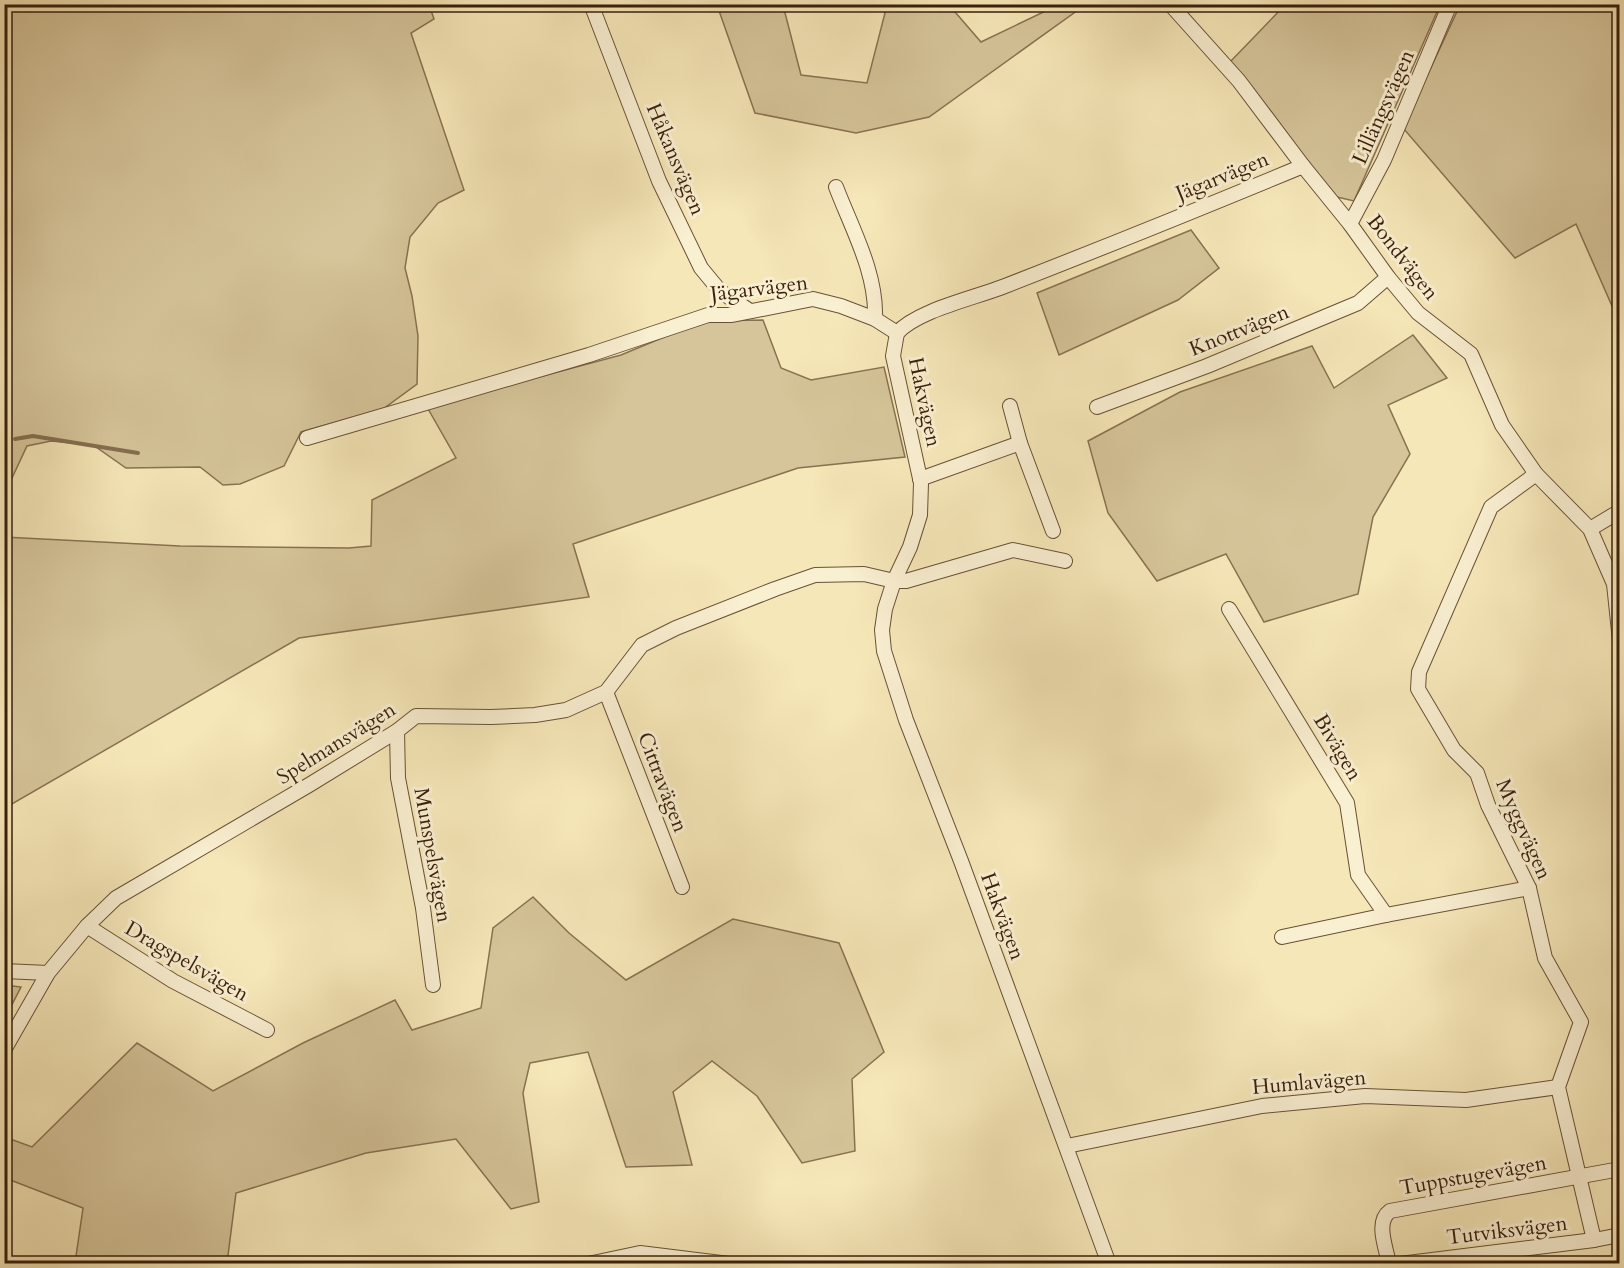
<svg xmlns="http://www.w3.org/2000/svg" width="1624" height="1268" viewBox="0 0 1624 1268" font-family="Cardo,serif">
	<style>
		.green { fill: #d6c59a; stroke: #887252; stroke-width: 1.5 }
		.lines { fill: none; stroke-linecap: round; stroke-linejoin: round }
		.stream { stroke: #846e4f; stroke-width: 4 }
		.minor-casing { stroke: #695136; stroke-width: 16 }
		.minor { stroke: #f9efd1; stroke-width: 14 }
		.labels { text-anchor: middle; stroke-width: 6; stroke-linejoin: round; paint-order: stroke }
		.street-label { font-size: 21px; fill: #3a1f0a; stroke: #f9efd1 }
	</style>
	<rect width="100%" height="100%" fill="#f6e7b8"/>
	<filter id="stains"><feTurbulence type="fractalNoise" baseFrequency=".00333" numOctaves="4"/><feColorMatrix values="0 0 0 0 .2 0 0 0 0 .09 0 0 0 0 .02 0 0 0 .5 -.17"/></filter>
	<radialGradient id="worn" r=".72"><stop offset=".6" stop-color="#630" stop-opacity="0"/><stop offset="1" stop-color="#630" stop-opacity=".3"/></radialGradient>
	<g class="green">
		<polygon points="5,5 429,5 434,19 411,33 464,190 438,203 410,237 405,268 412,296 418,336 417,384 383,409 301,432 284,466 240,484 223,485 200,467 126,468 93,445 51,441 27,446 5,493"/>
		<polygon points="717,5 783,5 801,75 867,83 885,13 879,5 949,5 981,42 1058,5 1085,5 929,117 856,133 755,113"/>
		<polygon points="1285,5 1440,5 1354,201 1337,197 1229,63"/>
		<polygon points="1460,5 1619,5 1619,322 1576,224 1515,258 1403,128"/>
		<polygon points="1191,230 1219,268 1178,300 1059,355 1037,293"/>
		<polygon points="763,320 781,368 811,380 884,367 905,457 798,468 573,544 589,597 299,638 5,808 4,537 180,546 349,548 371,546 372,500 456,458 427,407 621,355 703,321"/>
		<polygon points="1413,335 1447,378 1388,405 1410,454 1373,517 1358,594 1264,622 1226,554 1157,581 1108,513 1088,441 1180,392 1312,346 1334,388"/>
		<polygon points="533,897 569,933 626,980 733,919 839,943 884,1052 852,1079 855,1151 802,1163 757,1096 712,1061 673,1092 692,1165 626,1167 588,1052 530,1063 523,1093 539,1202 511,1209 456,1139 366,1153 236,1193 227,1263 75,1263 83,1208 5,1178 5,1137 32,1147 137,1043 213,1091 303,1043 395,1000 412,1030 481,1008 493,928"/>
		<polygon points="5,985 21,987 5,1018 4,985"/>
	</g>
	<g class="lines">
		<polyline class="stream" points="15,439 33,436 138,453"/>
		<defs>
			<g id="minor">
				<polyline points="591,4 659,181 701,268 720,291 750,311"/>
				<polyline points="1170,4 1239,81 1303,166 1350,224 1388,277 1418,313 1471,354 1502,425 1536,474 1590,529 1614,584 1620,641"/>
				<path d="M 836,187 C 852,229 877,273 875,319"/>
				<polyline points="1350,224 1384,160 1450,4"/>
				<polyline points="897,333 893,356 921,483 920,515 910,547 894,581 885,609 882,630 884,651 906,720 961,861 1109,1264"/>
				<polyline points="1010,406 1020,443 1053,531"/>
				<polyline points="1097,407 1207,366 1358,303 1388,277"/>
				<path d="M 307,438 L 589,355 L 708,315 L 732,315 L 813,299 L 841,306 L 875,319 L 897,333 C 918,310 975,298 1005,286 C 1105,247 1204,207 1303,166"/>
				<polyline points="1536,474 1491,507 1419,672 1418,689 1454,750 1477,773 1488,805 1529,888 1545,958 1581,1022 1558,1087 1594,1240"/>
				<polyline points="920,479 1020,443"/>
				<polyline points="1590,529 1620,511"/>
				<polyline points="1229,609 1347,803 1358,875 1386,915"/>
				<polyline points="606,692 682,887"/>
				<polyline points="397,731 398,778 423,908 433,985"/>
				<polyline points="87,926 173,981 267,1030"/>
				<polyline points="1282,937 1386,915 1529,888"/>
				<polyline points="4,971 48,973"/>
				<polyline points="4,1050 48,973 87,926 116,898 309,785 397,731 416,716 491,717 535,715 566,710 606,692 642,645 676,628 775,589 815,575 864,574 894,581 906,581 1013,550 1065,561"/>
				<polyline points="1067,1146 1262,1106 1365,1096 1466,1100 1558,1087"/>
				<polyline points="588,1264 640,1253 729,1264"/>
				<path d="M 1389,1264 C 1386,1247 1375,1222 1390,1211 L 1620,1169"/>
				<polyline points="1400,1264 1594,1240 1620,1235"/>
			</g>
		</defs>
		<use href="#minor" class="minor-casing"/>
		<use href="#minor" class="minor"/>
	</g>
	<g class="labels">
		<g class="street-label">
			<text transform="translate(1383 107) rotate(-66)" y="7">Lillängsvägen</text>
			<text transform="translate(676 159) rotate(67)" y="7">Håkansvägen</text>
			<text transform="translate(1222 176) rotate(-22)" y="7">Jägarvägen</text>
			<text transform="translate(1403 257) rotate(52)" y="7">Bondvägen</text>
			<text transform="translate(759 288) rotate(-7)" y="7">Jägarvägen</text>
			<text transform="translate(1239 330) rotate(-22)" y="7">Knottvägen</text>
			<text transform="translate(925 402) rotate(78)" y="7">Hakvägen</text>
			<text transform="translate(336 743) rotate(-32)" y="7">Spelmansvägen</text>
			<text transform="translate(1338 747) rotate(59)" y="7">Bivägen</text>
			<text transform="translate(663 782) rotate(69)" y="7">Cittravägen</text>
			<text transform="translate(1524 829) rotate(66)" y="7">Myggvägen</text>
			<text transform="translate(433 855) rotate(80)" y="7">Munspelsvägen</text>
			<text transform="translate(1003 916) rotate(70)" y="7">Hakvägen</text>
			<text transform="translate(187 961) rotate(30)" y="7">Dragspelsvägen</text>
			<text transform="translate(1309 1082) rotate(-5)" y="7">Humlavägen</text>
			<text transform="translate(1473 1175) rotate(-10)" y="7">Tuppstugevägen</text>
			<text transform="translate(1507 1230) rotate(-7)" y="7">Tutviksvägen</text>
		</g>
	</g>
	<rect width="1624" height="1268" fill="none" stroke="#f6e7b8" stroke-width="24"/>
	<rect x="6" y="6" width="1612" height="1256" fill="none" stroke="#3a1f0a" stroke-width="3"/>
	<rect x="12" y="12" width="1600" height="1244" fill="none" stroke="#3a1f0a" stroke-width="1.5"/>
	<rect width="100%" height="100%" filter="url(#stains)"/>
	<rect width="100%" height="100%" fill="url(#worn)"/>
</svg>
